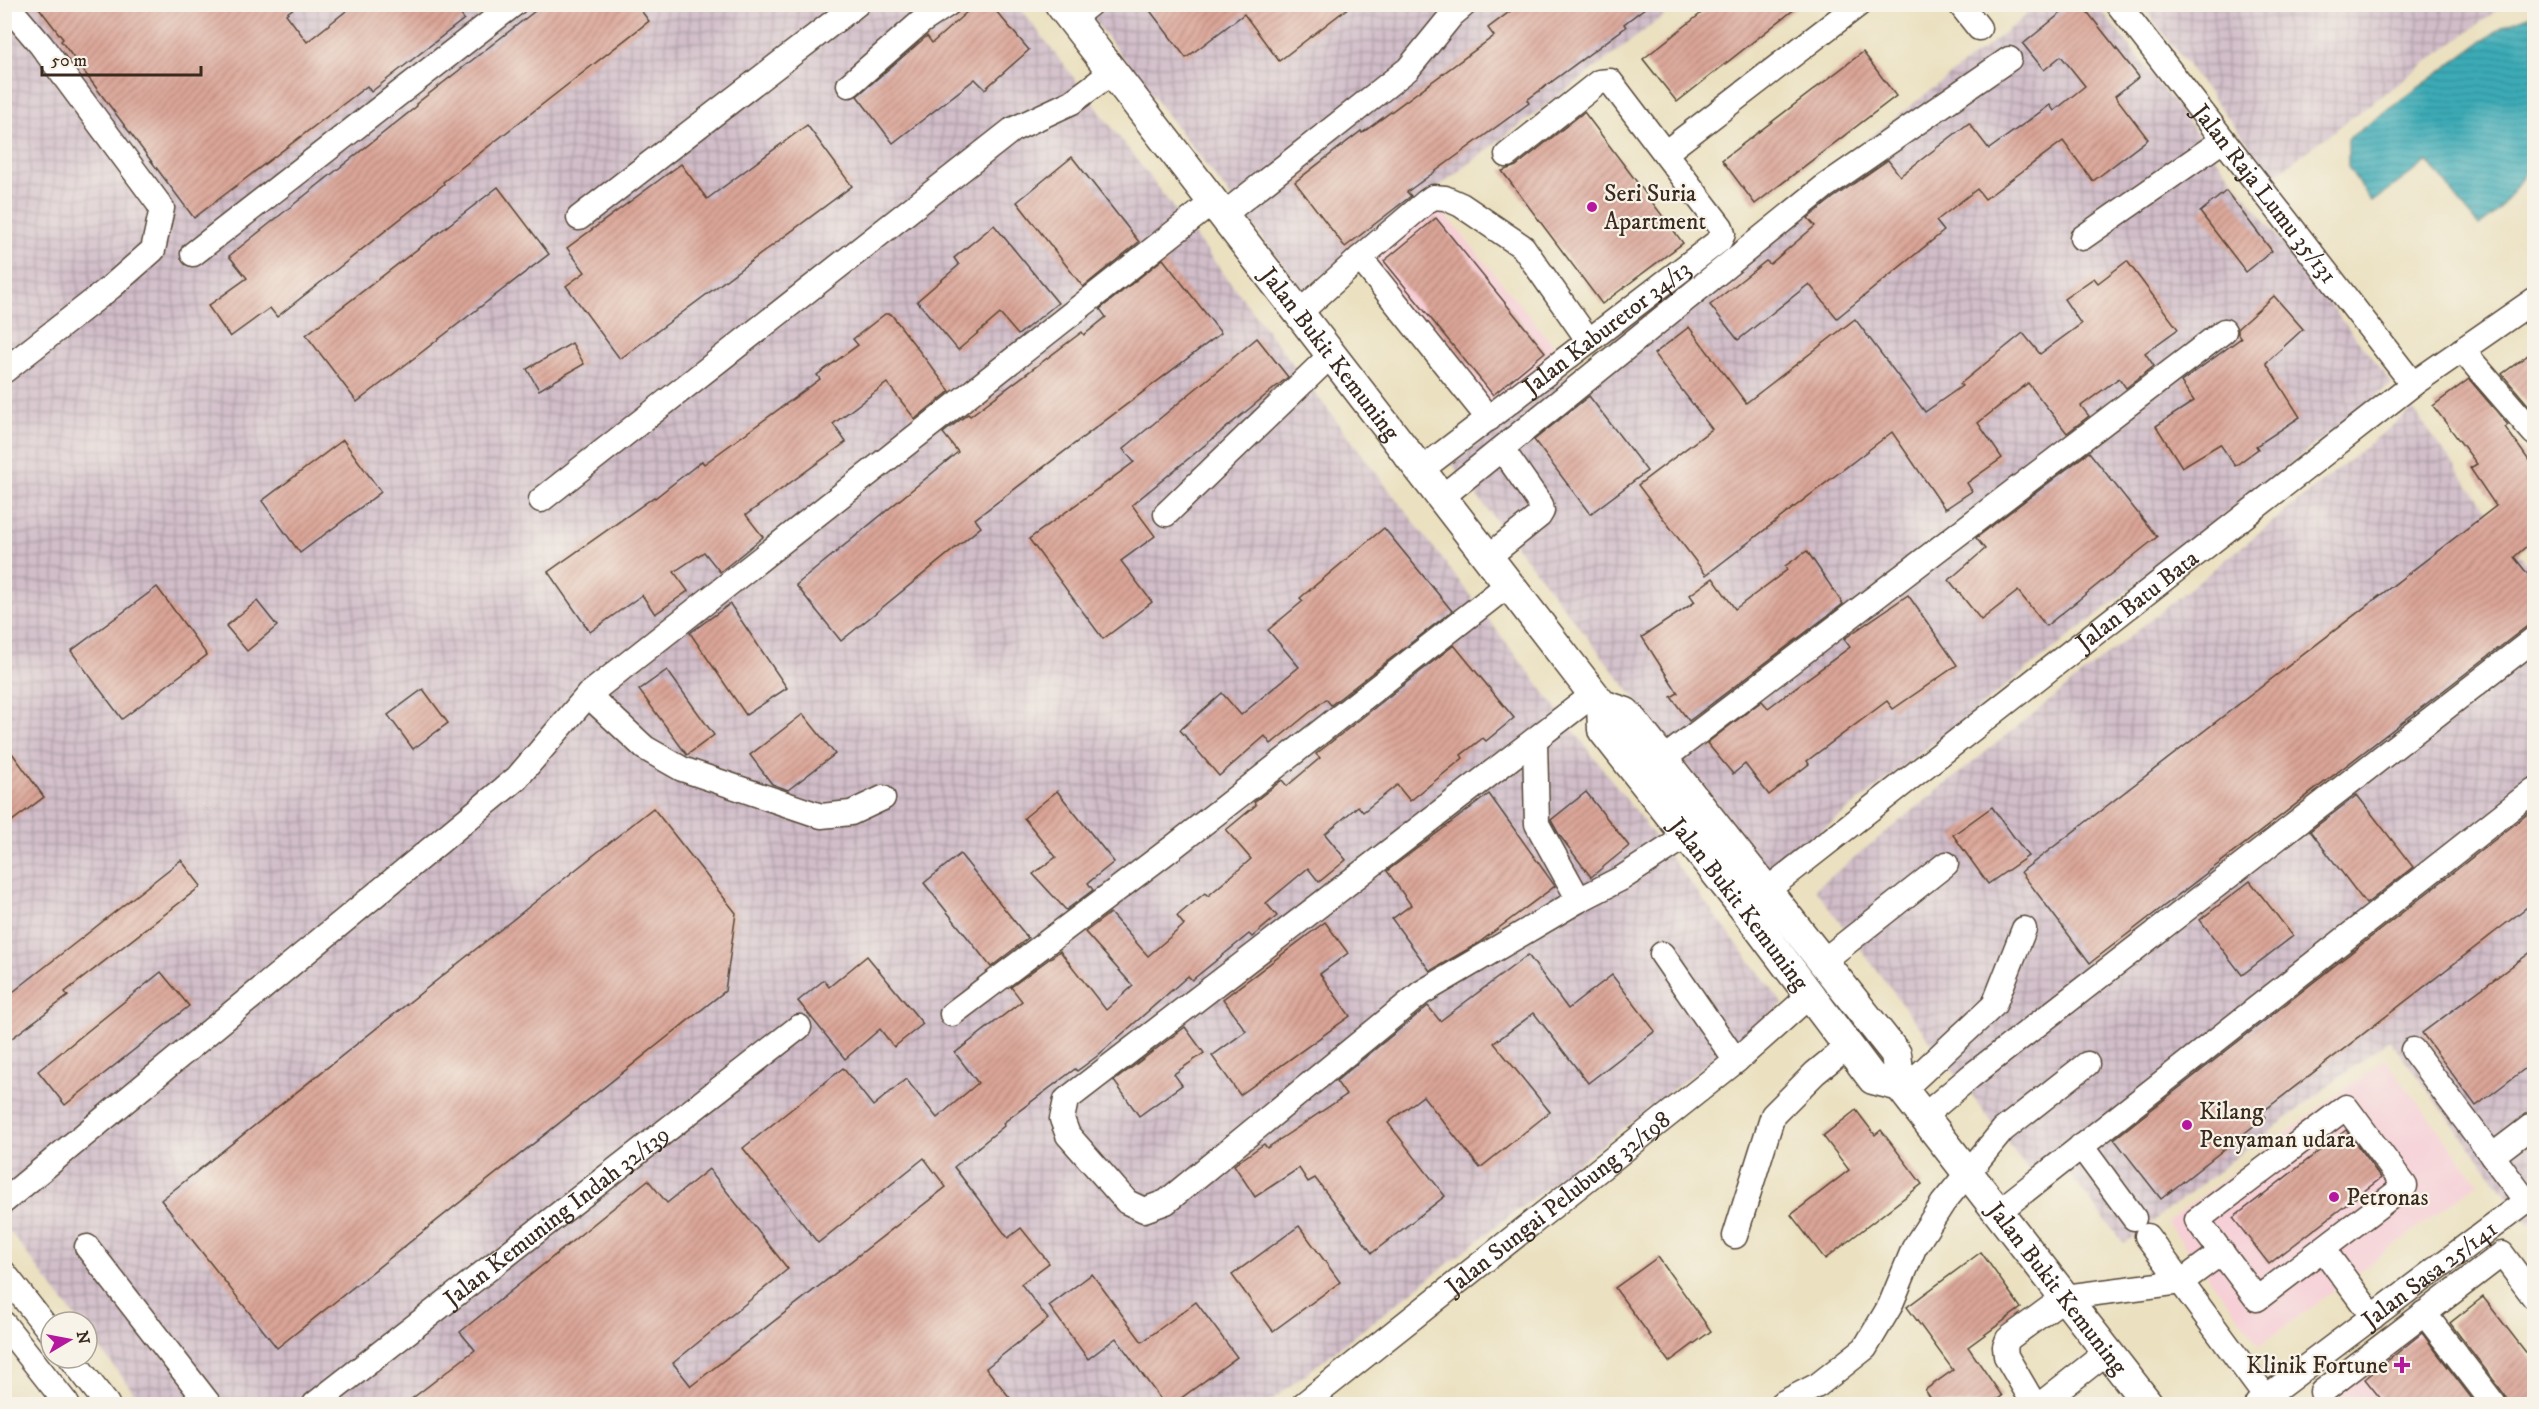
<svg xmlns="http://www.w3.org/2000/svg" width="2539" height="1409" viewBox="0 0 2539 1409" font-family="'IM FELL DW Pica',serif">
	<style>
		.built { fill: #f6cfd7 }
		.industrial { fill: url(#industrial-grid) }
		.water { fill: url(#water-rules); stroke: #3b6b6a; stroke-width: 1.5 }
		.building { fill: url(#building-hatch) }
		.lines { fill: none; stroke-linecap: round; stroke-linejoin: round }
		.minor-casing { stroke: #554536; stroke-width: 27 }
		.major-casing { stroke: #554536; stroke-width: 33 }
		.minor { stroke: #fff; stroke-width: 24 }
		.major { stroke: #fff; stroke-width: 30 }
		.poi-dot { fill: #b5179e; stroke: #f7f3e8; stroke-width: 2 }
		.labels { text-anchor: middle; stroke-width: 4.5; stroke-linejoin: round; paint-order: stroke }
		.poi-label { font-size: 24px; fill: #3b2a1e; stroke: #f7f3e8; text-anchor: start }
		.street-label { font-size: 24px; fill: #3b2a1e; stroke: #f7f3e8 }
	</style>
	<defs>
		<pattern id="industrial-grid" width="8" height="8" patternUnits="userSpaceOnUse" patternTransform="scale(1.5)"><rect width="8" height="8" fill="#d1bdc9"/><path d="M0 4h8M4 0v8" fill="none" stroke="#ab9aa3"/></pattern>
		<pattern id="water-rules" width="6" height="5" patternUnits="userSpaceOnUse" patternTransform="scale(1.5)"><rect width="6" height="5" fill="#3bacb7"/><path d="M0 2.5h6" fill="none" stroke="#338c94"/></pattern>
		<pattern id="building-hatch" width="6" height="6" patternUnits="userSpaceOnUse" patternTransform="scale(1.5)"><rect width="6" height="6" fill="#dba598"/><path d="M-1 1l2-2M0 6l6-6M5 7l2-2" fill="none" stroke="#b3877b"/></pattern>
	</defs>
	<rect width="100%" height="100%" fill="#f7f3e8"/>
	<filter id="ink" filterUnits="userSpaceOnUse"><feTurbulence type="fractalNoise" baseFrequency=".0167" numOctaves="2"/><feDisplacementMap in="SourceGraphic" scale="12" xChannelSelector="R" yChannelSelector="G"/><feConvolveMatrix kernelMatrix="1 2 1 2 8 2 1 2 1" color-interpolation-filters="sRGB"/></filter>
	<filter id="wash" filterUnits="userSpaceOnUse"><feTurbulence type="fractalNoise" baseFrequency=".008" numOctaves="4" result="noise"/><feDisplacementMap in="SourceGraphic" scale="24" xChannelSelector="R" yChannelSelector="G"/><feGaussianBlur stdDeviation="1.35" result="paint"/><feColorMatrix in="noise" values="0 0 0 0 0 0 0 0 0 0 0 0 0 0 0 0 0 1.4 0 .05"/><feComposite in="paint" operator="in"/></filter>
	<g filter="url(#wash)">
		<rect width="100%" height="100%" fill="#ebe1c1"/>
		<g class="built">
			<polygon points="1436,203 1561,355 1488,410 1367,260"/>
			<polygon points="2385,1059 2478,1183 2260,1345 2167,1222"/>
			<polygon points="2424,1322 2487,1404 2340,1404 2331,1392"/>
		</g>
		<g class="industrial">
			<polygon points="5,5 1018,5 1783,1004 1267,1404 143,1404 87,1332 87,1322 79,1322 5,1225"/>
			<polygon points="1082,5 1678,5 1303,290"/>
			<polygon points="2019,5 2097,5 2392,384 1770,871 1452,464 2027,15"/>
			<polygon points="2141,5 2504,5 2273,176"/>
			<polygon points="2413,409 2534,575 2534,1220 2529,1224 2389,1039 2124,1244 2053,1153 2029,1171 1815,889"/>
		</g>
		<polygon class="water" points="2534,14 2534,161 2498,211 2479,226 2428,161 2372,202 2348,167 2348,139 2505,25"/>
		<g id="blocks">
			<g class="building">
				<polygon points="36,4 299,4 286,14 307,42 355,4 453,4 464,19 371,92 367,86 194,218 61,41 63,39"/>
				<polygon points="544,4 636,4 649,21 443,182 444,184 277,317 270,308 230,337 208,306 247,278 229,256 417,106 416,104"/>
				<polygon points="976,4 990,4 1029,50 985,89 975,79 893,143 857,96 927,36 932,43"/>
				<polygon points="1145,4 1353,4 1279,61 1244,14 1186,58"/>
				<polygon points="1520,4 1650,4 1624,24 1626,27 1527,100 1529,103 1407,192 1411,196 1345,247 1295,182 1361,131 1362,133 1494,36 1488,28"/>
				<polygon points="1713,4 1801,4 1677,102 1643,59"/>
				<polygon points="2072,4 2081,4 2139,77 2115,96 2148,139 2093,181 2063,141 1985,199 1977,189 1936,221 1944,231 1837,318 1809,284 1738,340 1710,305 1766,261 1770,264 1815,226 1808,218 1833,198 1888,160 1900,176 1969,123 1989,149 2050,105 2054,111 2085,86 2061,56 2044,70 2023,44"/>
				<polygon points="1863,52 1896,96 1755,204 1722,160"/>
				<polygon points="1584,112 1683,243 1602,304 1502,171 1516,166"/>
				<polygon points="807,125 852,186 620,359 566,286 585,272 567,248 681,164 707,199"/>
				<polygon points="1072,157 1139,242 1083,287 1017,202"/>
				<polygon points="498,187 549,254 357,402 306,335"/>
				<polygon points="2226,191 2272,251 2246,272 2200,212"/>
				<polygon points="1436,218 1545,352 1493,395 1384,261"/>
				<polygon points="994,225 1058,303 1018,335 1000,314 958,350 917,301 959,265 954,258"/>
				<polygon points="1163,259 1221,333 975,519 981,527 841,641 796,585 958,452 943,433 968,414 970,416 1082,332 1084,335 1106,317 1100,309"/>
				<polygon points="2127,261 2178,329 2145,353 2154,366 2126,388 2119,378 2081,406 2089,416 2067,433 2028,383 1978,423 2002,458 1967,483 1972,491 1945,509 1892,432 1706,575 1638,485 1712,429 1654,354 1689,327 1746,403 1855,319 1925,412 1962,386 1960,384 2023,333 2040,354 2081,324 2064,299 2094,278 2098,283"/>
				<polygon points="2274,296 2303,329 2266,363 2300,417 2256,446 2258,449 2235,466 2220,444 2182,467 2156,426 2194,401 2181,382 2241,338 2238,334 2238,328"/>
				<polygon points="885,314 891,314 950,391 915,419 887,383 833,424 846,442 746,515 763,537 720,572 704,552 674,572 688,591 655,614 642,595 590,632 548,572 654,497 655,498 702,461 704,464 820,379 817,375 858,345 853,339"/>
				<polygon points="1257,338 1288,377 1132,505 1155,536 1121,561 1152,602 1103,639 1029,539 1134,462 1123,449"/>
				<polygon points="572,343 584,364 539,390 527,369"/>
				<polygon points="2535,350 2535,403 2530,407 2502,374"/>
				<polygon points="2469,379 2508,425 2505,427 2535,469 2535,539 2514,557 2535,583 2535,620 2090,963 2021,872 2496,506 2470,468 2477,464 2433,406"/>
				<polygon points="1589,396 1647,471 1590,514 1534,440"/>
				<polygon points="343,440 381,492 300,553 262,501"/>
				<polygon points="2089,452 2157,537 2046,626 2018,591 1981,620 1949,580 1985,549 1976,538"/>
				<polygon points="1384,528 1452,611 1331,705 1326,699 1271,744 1265,736 1219,776 1180,730 1222,693 1241,715 1299,667 1268,630 1303,601 1300,598"/>
				<polygon points="1807,551 1843,604 1689,721 1671,697 1678,693 1642,637 1695,602 1690,595 1713,578 1735,609 1787,570 1785,566"/>
				<polygon points="157,587 207,655 122,719 71,651"/>
				<polygon points="1908,595 1957,665 1893,709 1887,701 1807,761 1809,764 1769,795 1745,764 1733,774 1707,743 1762,701 1768,708 1850,647 1844,639"/>
				<polygon points="257,601 277,626 247,651 226,626"/>
				<polygon points="730,604 787,688 746,715 690,633"/>
				<polygon points="1454,645 1514,718 1486,741 1483,738 1461,755 1463,758 1410,801 1397,785 1363,812 1358,806 1325,834 1346,860 1319,882 1308,868 1266,903 1277,916 1252,937 1249,934 1192,980 1188,976 1096,1057 1077,1071 1075,1069 1003,1123 1004,1126 954,1167 1008,1238 1021,1228 1049,1263 1021,1284 1048,1319 986,1368 1015,1404 405,1404 475,1350 460,1332 648,1180 667,1203 709,1169 788,1269 673,1363 691,1386 946,1187 924,1158 818,1243 743,1148 843,1068 873,1106 906,1079 937,1118 978,1083 955,1053 1022,1001 1011,987 1060,951 1106,1010 1133,986 1085,932 1110,913 1148,956 1184,925 1177,916 1205,893 1208,896 1251,859 1226,830 1256,805 1254,802 1282,780 1287,786 1320,758 1316,754"/>
				<polygon points="667,670 714,735 687,755 639,690"/>
				<polygon points="423,689 448,723 413,749 388,715"/>
				<polygon points="803,714 835,754 788,790 772,784 750,755"/>
				<polygon points="4,742 44,797 4,827"/>
				<polygon points="1057,791 1114,862 1088,883 1093,890 1066,910 1033,874 1056,857 1024,818"/>
				<polygon points="1586,792 1629,846 1591,877 1560,836 1551,820"/>
				<polygon points="1489,794 1555,886 1477,944 1430,971 1392,919 1411,905 1387,871"/>
				<polygon points="2357,795 2413,867 2366,904 2310,831"/>
				<polygon points="1992,807 2028,856 1988,884 1953,835"/>
				<polygon points="653,808 736,913 725,991 277,1348 161,1200"/>
				<polygon points="2535,808 2535,901 2261,1113 2265,1117 2161,1199 2114,1139"/>
				<polygon points="960,854 1028,938 991,967 924,883"/>
				<polygon points="181,860 201,886 65,992 68,996 4,1044 4,999"/>
				<polygon points="2250,881 2293,936 2242,975 2200,920"/>
				<polygon points="1325,922 1348,953 1320,974 1350,1016 1240,1095 1212,1056 1246,1031 1223,999"/>
				<polygon points="2535,949 2535,1061 2476,1106 2422,1033"/>
				<polygon points="1528,955 1568,1009 1612,975 1655,1031 1588,1083 1534,1013 1494,1043 1550,1112 1480,1168 1423,1096 1388,1123 1445,1196 1372,1253 1315,1178 1308,1182 1299,1168 1255,1197 1234,1165 1264,1144 1267,1148 1346,1095 1336,1081 1428,1006 1440,1021"/>
				<polygon points="867,956 923,1024 894,1047 880,1029 845,1059 798,1001 824,980 829,987"/>
				<polygon points="161,972 189,1006 65,1105 38,1071"/>
				<polygon points="1185,1027 1204,1053 1174,1074 1182,1085 1139,1116 1114,1081"/>
				<polygon points="1856,1110 1875,1135 1881,1130 1922,1184 1825,1259 1791,1215 1849,1170 1823,1136"/>
				<polygon points="2346,1130 2381,1178 2269,1264 2233,1218"/>
				<polygon points="1299,1226 1340,1282 1273,1331 1232,1275"/>
				<polygon points="1981,1252 2021,1308 1968,1347 2002,1396 1990,1404 1935,1404 1925,1390 1953,1370 1907,1307"/>
				<polygon points="1658,1257 1711,1331 1669,1362 1615,1288"/>
				<polygon points="1092,1274 1142,1342 1196,1302 1237,1357 1173,1404 1164,1404 1116,1338 1088,1359 1049,1306"/>
				<polygon points="2483,1297 2535,1364 2535,1404 2508,1404 2505,1395 2450,1323"/>
				<polygon points="2422,1333 2476,1404 2385,1404 2365,1379"/>
			</g>
		</g>
	</g>
	<g filter="url(#ink)">
		<use href="#blocks" fill-opacity="0" stroke="#554536" stroke-width="1.5"/>
		<g class="lines">
			<defs>
				<g id="minor">
					<polyline points="1960,4 1979,28"/>
					<path id="s1" d="M 2118,4 L 2413,384"/>
					<polyline points="1071,19 1090,4"/>
					<polyline points="849,85 921,22 948,4"/>
					<polyline points="1665,153 1859,4"/>
					<polyline points="1223,215 1408,69 1452,15 1465,4"/>
					<polyline points="579,218 857,4"/>
					<polyline points="2082,238 2223,140"/>
					<polyline points="193,254 514,4"/>
					<polyline points="1360,258 1426,202 1433,197 1445,198 1461,205 1523,247 1589,341"/>
					<polyline points="1299,313 1360,258 1489,419"/>
					<polyline points="2462,350 2534,433"/>
					<polyline points="4,371 111,287 153,250 162,208 41,45 6,4"/>
					<path id="s2" d="M 1421,470 L 1720,240 L 1723,234 L 1721,227 L 1610,81 L 1599,82 L 1507,155"/>
					<polyline points="1442,497 1824,187 2009,59"/>
					<polyline points="541,500 1012,130 1072,102 1112,72"/>
					<polyline points="1166,514 1331,355"/>
					<polyline points="1488,557 1539,516 1542,511 1541,505 1502,449"/>
					<polyline points="1594,694 1066,1100 1062,1119 1068,1135 1127,1202 1144,1210 1166,1202 1421,993 1579,900 1622,878 1685,837"/>
					<polyline points="588,695 645,748 682,769 821,816 851,813 883,798"/>
					<polyline points="1535,741 1537,824 1579,900"/>
					<polyline points="1662,760 2224,331"/>
					<path id="s3" d="M 1753,901 L 2413,384 L 2534,300"/>
					<polyline points="1662,954 1736,1061"/>
					<polyline points="1822,962 1946,864"/>
					<polyline points="952,1014 1172,848 1509,584"/>
					<polyline points="1903,1090 1994,1005 2024,929"/>
					<polygon points="2346,1107 2405,1186 2257,1299 2197,1220"/>
					<polyline points="1924,1116 1971,1076 2534,639"/>
					<polyline points="2081,1146 2134,1218"/>
					<polyline points="2492,1156 2534,1124"/>
					<polyline points="4,1201 517,778 588,695 1213,202"/>
					<polyline points="1998,1212 2534,790"/>
					<polyline points="1735,1236 1773,1115 1815,1073 1848,1046"/>
					<polyline points="2147,1236 2271,1404"/>
					<polyline points="87,1247 209,1404"/>
					<polyline points="2323,1249 2373,1317"/>
					<polyline points="4,1273 51,1333"/>
					<polyline points="2424,1313 2494,1404"/>
					<polyline points="4,1324 67,1404"/>
					<polyline points="71,1358 107,1404"/>
					<polyline points="2322,1392 2502,1254 2534,1297"/>
					<path id="s4" d="M 315,1404 L 799,1027"/>
					<path id="s5" d="M 1304,1404 L 1736,1061 L 1809,996"/>
					<polyline points="1781,1404 1818,1385 1865,1348 1890,1306 1914,1248 1943,1203 2003,1130 2087,1064"/>
					<polyline points="2034,1404 2006,1356 2005,1347 2008,1339 2065,1297 2181,1282 2222,1252"/>
					<polyline points="2041,1404 2107,1352"/>
					<path id="s6" d="M 2257,1404 L 2526,1201 L 2413,1050"/>
				</g>
				<g id="major">
					<path id="s7" d="M 1060,4 L 1602,705 L 1626,713 L 1896,1054 L 1900,1086 L 2148,1404"/>
					<path id="s8" d="M 1602,705 L 1603,730 L 1744,908 L 1873,1079 L 1900,1086"/>
				</g>
			</defs>
			<use href="#minor" class="minor-casing"/>
			<use href="#major" class="major-casing"/>
			<use href="#minor" class="minor"/>
			<use href="#major" class="major"/>
		</g>
	</g>
	<g class="poi-dot">
		<circle cx="1592" cy="207" r="6"/>
		<circle cx="2187" cy="1125" r="6"/>
		<circle cx="2334" cy="1197" r="6"/>
		<path d="M2399 1356h6v6h6v6h-6v6h-6v-6h-6v-6h6z"/>
	</g>
	<g class="labels">
		<g class="poi-label">
			<text x="1604" y="201">Seri Suria<tspan x="1604" dy="28">Apartment</tspan></text>
			<text x="2199" y="1119">Kilang<tspan x="2199" dy="28">Penyaman udara</tspan></text>
			<text x="2346" y="1205">Petronas</text>
			<text x="2388" y="1373" text-anchor="end">Klinik Fortune</text>
		</g>
		<g class="street-label">
			<text dy="8" stroke="none"><textPath href="#s1" startOffset="240">Jalan Raja Lumu 35/131</textPath></text>
			<text dy="8" stroke="none"><textPath href="#s2" startOffset="234">Jalan Kaburetor 34/13</textPath></text>
			<text dy="8" stroke="none"><textPath href="#s7" startOffset="442">Jalan Bukit Kemuning</textPath></text>
			<text dy="8" stroke="none"><textPath href="#s3" startOffset="488">Jalan Batu Bata</textPath></text>
			<text dy="8" stroke="none"><textPath href="#s8" startOffset="246">Jalan Bukit Kemuning</textPath></text>
			<text dy="8" stroke="none"><textPath href="#s5" startOffset="324">Jalan Sungai Pelubung 32/198</textPath></text>
			<text dy="8" stroke="none"><textPath href="#s4" startOffset="306">Jalan Kemuning Indah 32/139</textPath></text>
			<text dy="8" stroke="none"><textPath href="#s6" startOffset="216">Jalan Sasa 25/141</textPath></text>
			<text dy="8" stroke="none"><textPath href="#s7" startOffset="1635">Jalan Bukit Kemuning</textPath></text>
		</g>
	</g>
	<rect width="2539" height="1409" fill="none" stroke="#f7f3e8" stroke-width="24"/>
	<g transform="translate(69 1340) rotate(80)"><circle r="28" fill="#f7f3e8" stroke="#aca397" stroke-width="1.5"/>
	<path d="M0-4.5L10 22L0 15L-10 22Z" fill="#b5179e"/>
	<text y="-9" font-size="16" font-weight="bold" text-anchor="middle" fill="#3b2a1e">N</text>
	</g>
	<path d="M42 66v9h159v-9" fill="none" stroke="#3b2a1e" stroke-width="3"/>
	<text x="51" y="66" font-size="18" fill="#3b2a1e" stroke="#f7f3e8" stroke-width="4.5" paint-order="stroke">50 m</text>
</svg>
